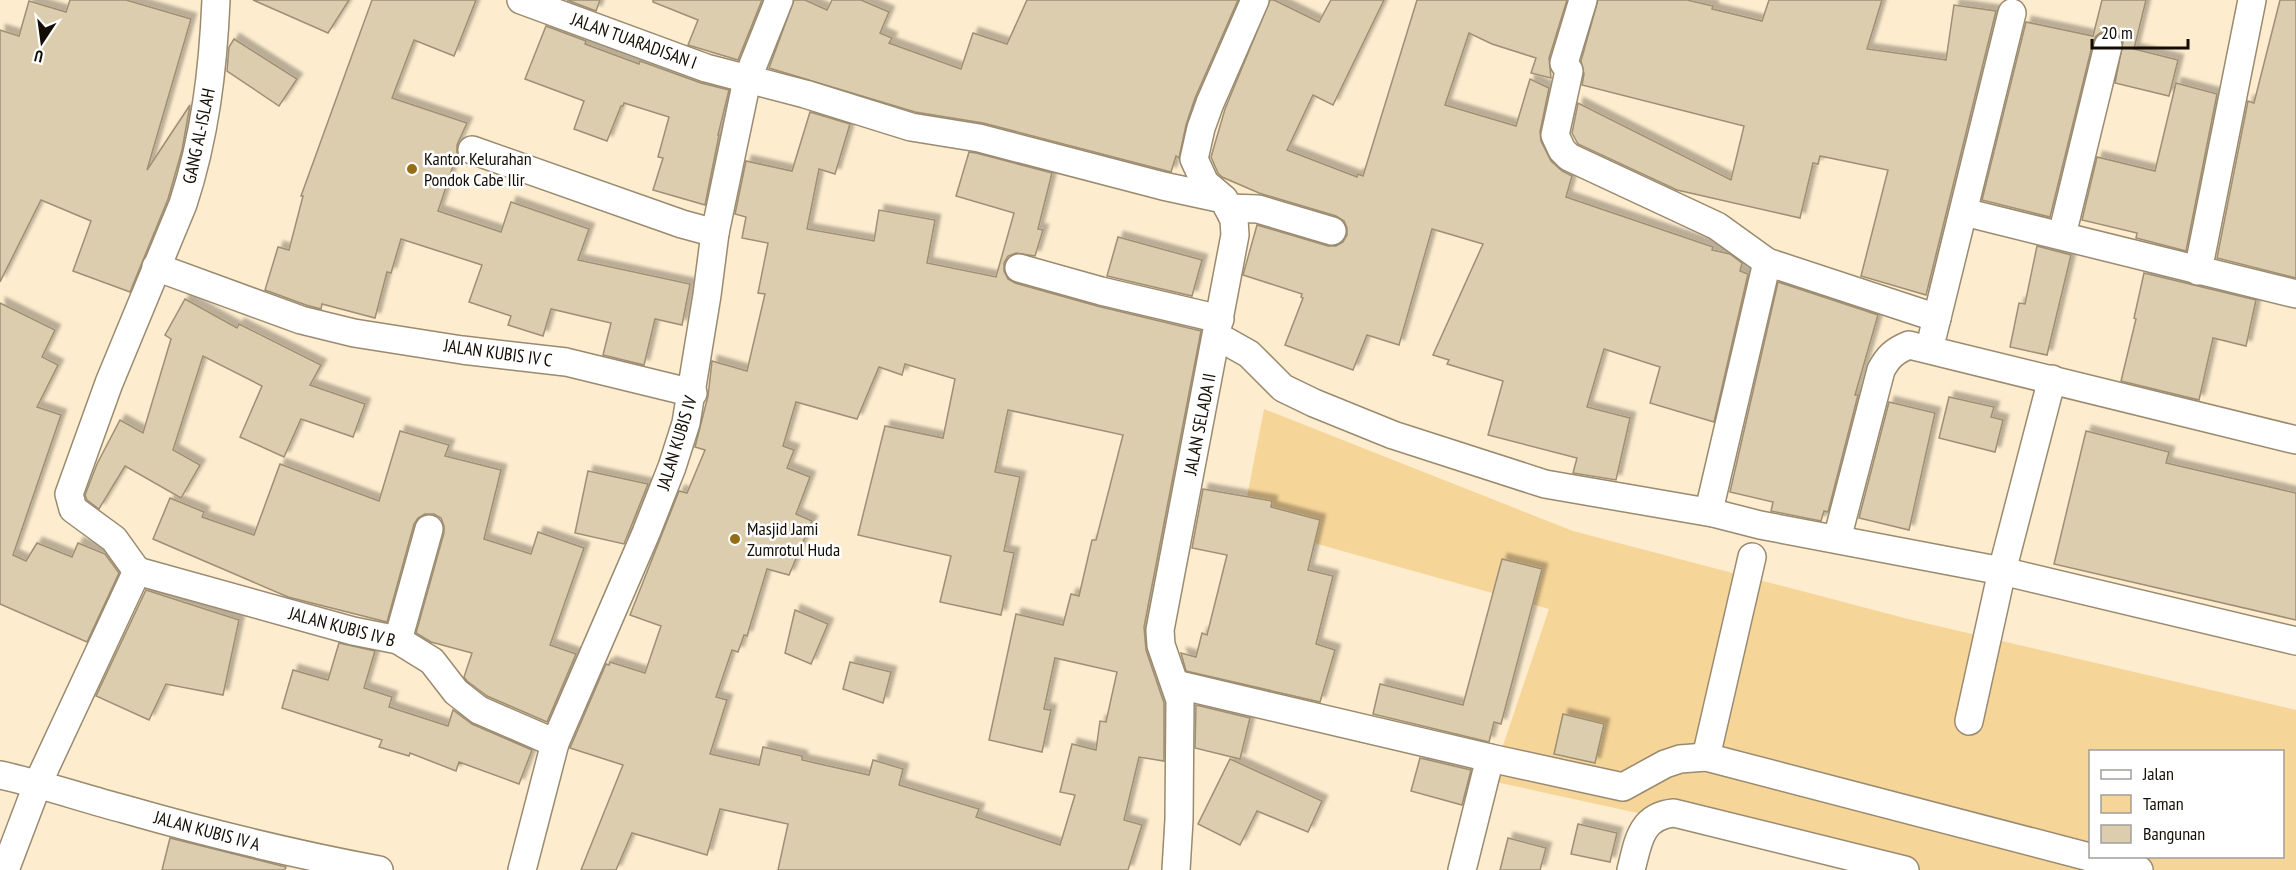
<svg xmlns="http://www.w3.org/2000/svg" width="2296" height="870" viewBox="0 0 2296 870" font-family="'PT Sans Narrow',sans-serif">
	<style>
		.green { fill: #f6d599; fill-rule: evenodd }
		.building { fill: #ddcdaf; stroke: #9f8f73; stroke-width: 1.5; fill-rule: evenodd; filter: url(#shadow) }
		.lines { fill: none; stroke-linecap: round; stroke-linejoin: round }
		.street-casing { stroke: #9a8a6f; stroke-width: 30 }
		.street { stroke: #fff; stroke-width: 27 }
		.poi-dot { fill: #946d16; stroke: #fff; stroke-width: 2 }
		.labels { text-anchor: middle; stroke-width: 5; stroke-linejoin: round; paint-order: stroke }
		.street-label { font-size: 18px; fill: #130d04; stroke: #fff }
		.poi-label { font-size: 18px; fill: #130d04; stroke: #fff; text-anchor: start }
	</style>
	<defs>
		<filter id="shadow"><feDropShadow dx="5.5" dy="-5.5" stdDeviation="1.5" flood-color="#0004"/></filter>
	</defs>
	<rect width="100%" height="100%" fill="#fdecce"/>
	<path class="green" d="M 1264,409 L 1573,531 L 1908,619 L 2296,710 L 2296,870 L 1900,870 L 1491,781 L 1549,609 L 1242,523 ZM 2090,752 L 2282,752 L 2282,856 L 2090,856 Z"/>
	<g class="building">
		<polygon points="70,0 126,0 191,19 147,170 190,105 182,150 168,199 130,292 73,271 91,221 41,200 0,282 0,30 19,36 29,1 66,12"/>
		<polygon points="253,0 349,0 328,33"/>
		<polygon points="372,0 476,0 454,56 414,40 392,98 467,123 457,145 457,154 438,211 501,232 511,202 589,229 578,260 690,284 682,325 655,319 644,365 603,355 611,323 551,309 543,336 508,325 511,316 469,302 482,265 401,239 391,273 387,272 375,318 322,304 321,309 306,305 265,290 278,247 289,250 303,196 301,196"/>
		<polygon points="567,0 600,0 596,11"/>
		<polygon points="653,0 762,0 738,60 688,45 698,20 653,2"/>
		<polygon points="794,0 805,0 827,10 832,0 861,0 889,12 880,33 892,38 889,43 961,69 973,33 1007,44 1027,0 1238,0 1195,98 1186,125 1179,158 1176,156 1171,172 983,123 915,112 769,68"/>
		<polygon points="1270,0 1274,0 1319,22 1331,0 1384,0 1333,105 1313,95 1287,150 1357,177 1358,174 1363,176 1417,0 1567,0 1549,58 1551,78 1531,73 1536,58 1492,44 1469,33 1445,105 1516,126 1530,79 1549,88 1540,132 1541,141 1551,161 1562,171 1572,176 1566,197 1713,247 1712,250 1730,254 1742,263 1740,271 1748,274 1714,422 1650,403 1660,367 1604,349 1587,407 1630,418 1616,480 1573,473 1577,458 1488,435 1503,381 1447,364 1449,360 1433,355 1483,244 1432,229 1399,345 1367,335 1353,370 1285,345 1303,298 1301,297 1302,294 1243,275 1257,225 1328,246 1336,246 1343,242 1347,235 1347,228 1344,221 1336,216 1259,193 1222,177 1218,173 1211,157 1225,109"/>
		<polygon points="1598,0 1687,0 1713,6 1712,9 1762,21 1769,0 1882,0 1867,49 1946,60 1954,5 1996,11 1926,295 1861,276 1888,170 1820,156 1818,164 1813,163 1800,218 1677,190 1578,144 1572,133 1578,103 1731,180 1744,126 1582,85 1584,74 1581,61"/>
		<polygon points="2102,0 2146,0 2134,49 2178,60 2169,96 2115,83 2123,42 2118,34 2111,31 2103,31 2096,36 2093,42 2050,217 1982,200 2026,22 2093,36"/>
		<polygon points="2280,0 2296,0 2296,278 2217,258 2248,101 2254,103"/>
		<polygon points="546,26 586,41 585,44 639,64 640,61 701,83 729,90 718,135 719,135 705,205 653,190 663,158 658,157 669,117 624,103 623,106 621,106 607,141 574,129 584,101 525,79"/>
		<polygon points="234,39 297,79 279,106 227,71 229,47"/>
		<polygon points="2176,83 2217,94 2186,251 2136,238 2137,233 2082,220 2097,157 2155,171"/>
		<path d="M 810,112 L 850,124 L 835,174 L 819,169 L 807,229 L 874,241 L 879,210 L 935,220 L 927,263 L 996,277 L 1014,213 L 956,196 L 969,152 L 976,153 L 1052,173 L 1038,229 L 1043,230 L 1035,256 L 1016,253 L 1008,256 L 1004,263 L 1004,271 L 1008,279 L 1015,283 L 1097,306 L 1201,331 L 1144,627 L 1146,650 L 1164,703 L 1164,761 L 1139,757 L 1124,820 L 1142,825 L 1128,870 L 778,870 L 788,824 L 720,809 L 707,855 L 632,833 L 616,870 L 581,870 L 623,765 L 570,748 L 606,664 L 609,665 L 610,662 L 645,673 L 661,626 L 630,615 L 679,491 L 687,493 L 705,450 L 695,447 L 708,396 L 712,361 L 747,371 L 765,294 L 758,293 L 768,243 L 742,238 L 746,217 L 735,214 L 746,161 L 792,171 ZM 905,364 L 955,379 L 943,438 L 885,426 L 858,535 L 951,556 L 940,602 L 1001,615 L 1014,553 L 1004,551 L 1020,477 L 995,472 L 1008,410 L 1123,435 L 1096,540 L 1092,540 L 1079,596 L 1071,594 L 1063,625 L 1016,614 L 989,740 L 1042,752 L 1051,710 L 1044,709 L 1055,658 L 1117,672 L 1106,722 L 1100,721 L 1096,750 L 1072,744 L 1060,792 L 1075,795 L 1060,845 L 976,817 L 979,809 L 899,785 L 903,769 L 873,760 L 869,775 L 802,760 L 802,756 L 763,747 L 759,765 L 710,754 L 727,700 L 716,697 L 732,650 L 738,652 L 744,635 L 747,636 L 767,569 L 789,575 L 812,521 L 796,514 L 810,477 L 787,468 L 794,450 L 783,446 L 796,402 L 857,419 L 879,367 L 902,375 Z"/>
		<polygon points="1118,237 1202,260 1192,296 1107,276"/>
		<polygon points="2037,246 2071,255 2047,355 2010,347 2019,303 2025,304"/>
		<polygon points="2144,273 2256,300 2246,346 2213,338 2199,400 2121,381 2136,319 2134,318"/>
		<polygon points="1778,282 1878,315 1855,395 1858,395 1828,512 1824,511 1821,521 1771,511 1773,502 1730,492"/>
		<polygon points="185,299 237,328 239,324 321,365 310,385 365,404 353,437 301,419 284,457 240,437 262,386 203,356 173,450 200,465 181,498 125,466 99,509 87,500 85,495 97,464 120,420 143,433 171,339 165,335"/>
		<polygon points="0,303 55,330 42,357 58,365 37,407 61,415 13,555 26,561 37,543 72,557 78,543 105,554 119,573 87,642 0,604"/>
		<polygon points="1949,397 1994,407 1991,417 2003,420 1995,452 1939,438"/>
		<polygon points="1889,402 1935,413 1909,530 1859,518"/>
		<polygon points="400,431 449,445 445,456 501,470 484,539 531,554 538,532 584,548 550,645 576,654 547,722 487,696 467,681 464,677 472,653 431,642 416,633 444,533 444,526 441,518 434,514 425,514 418,518 414,524 387,622 288,597 153,539 170,498 204,512 202,517 254,535 280,464 379,501"/>
		<polygon points="2086,431 2169,452 2166,463 2296,493 2296,620 2054,564"/>
		<polygon points="588,471 648,484 624,544 575,533"/>
		<polygon points="1203,489 1272,501 1271,507 1320,520 1308,570 1333,576 1316,644 1335,650 1320,702 1186,671 1181,653 1196,657 1202,633 1207,635 1227,555 1192,548"/>
		<polygon points="1502,559 1542,569 1501,724 1494,722 1489,742 1373,714 1380,684 1463,705"/>
		<polygon points="146,590 239,620 223,695 166,684 149,720 96,696"/>
		<polygon points="795,610 828,624 811,664 785,653"/>
		<polygon points="339,643 375,651 364,688 392,697 389,707 448,726 453,710 472,724 532,750 519,784 459,762 456,771 410,753 409,756 379,747 382,740 282,708 293,670 328,680"/>
		<polygon points="850,662 891,672 883,703 843,689"/>
		<polygon points="1196,705 1250,718 1240,759 1195,748"/>
		<polygon points="1563,714 1604,724 1595,763 1554,754"/>
		<polygon points="1420,758 1471,770 1462,805 1411,791"/>
		<polygon points="1230,759 1322,801 1308,832 1257,811 1240,845 1198,824"/>
		<polygon points="1578,824 1617,833 1610,862 1571,854"/>
		<polygon points="170,838 286,867 285,870 162,870"/>
		<polygon points="1508,838 1546,848 1540,870 1500,870"/>
	</g>
	<g class="lines">
		<defs>
			<g id="street">
				<polyline points="521,0 706,68 805,94 911,127 979,138 1163,186 1223,199"/>
				<polyline points="1583,0 1564,63 1569,71 1555,135 1562,150 1569,157 1717,226 1767,262 1937,318"/>
				<polyline points="472,150 682,224 715,233"/>
				<polyline points="1228,208 1258,209 1332,231"/>
				<polyline points="1964,212 2296,294"/>
				<polyline points="2062,235 2108,46"/>
				<polyline points="156,267 301,320 354,333 462,350 566,362 693,393"/>
				<polyline points="1019,268 1101,291 1220,319"/>
				<polyline points="2198,271 2252,0"/>
				<polyline points="1933,334 2012,13"/>
				<polyline points="1217,336 1249,354 1283,388 1314,403 1393,435 1545,484 1713,513 1760,525 2002,571 2296,641"/>
				<polyline points="1713,513 1711,502 1767,262"/>
				<path d="M 1837,539 L 1881,370 C 1888,357 1894,351 1909,345 L 2296,440"/>
				<path d="M 137,571 L 114,539 L 73,509 L 69,494 L 109,383 L 183,204 C 205,137 213,70 216,0"/>
				<polyline points="137,571 353,631 398,640 432,661 456,692 479,710 555,743"/>
				<polyline points="398,640 429,529"/>
				<polyline points="1175,684 1490,758 1623,787 1665,764 1680,759 1706,757 2139,870"/>
				<polyline points="1969,721 2002,571 2052,379"/>
				<polyline points="1706,757 1752,557"/>
				<path d="M 0,775 C 42,784 82,798 124,809 C 208,833 293,854 379,870"/>
				<polyline points="5,870 38,783 137,571"/>
				<polyline points="522,870 555,743 646,533 672,467 686,423 707,295 715,233 747,80 779,0"/>
				<polyline points="1176,870 1179,820 1180,700 1161,645 1160,630 1235,235 1234,220 1224,199 1205,183 1194,159 1201,128 1210,103 1255,0"/>
				<polyline points="1462,870 1490,758"/>
				<path d="M 1631,870 C 1638,843 1640,816 1674,813 L 1905,870"/>
			</g>
		</defs>
		<use href="#street" class="street-casing"/>
		<use href="#street" class="street"/>
	</g>
	<g class="poi-dot">
		<circle cx="412" cy="169" r="6"/>
		<circle cx="735" cy="539" r="6"/>
	</g>
	<g class="labels">
		<g class="street-label">
			<text transform="translate(634 41) rotate(20)" y="6">JALAN TUARADISAN I</text>
			<text transform="translate(199 136) rotate(-78)" y="6">GANG AL-ISLAH</text>
			<text transform="translate(498 353) rotate(8)" y="6">JALAN KUBIS IV C</text>
			<text transform="translate(1200 424) rotate(-79)" y="6">JALAN SELADA II</text>
			<text transform="translate(677 443) rotate(-73)" y="6">JALAN KUBIS IV</text>
			<text transform="translate(342 627) rotate(15)" y="6">JALAN KUBIS IV B</text>
			<text transform="translate(207 831) rotate(15)" y="6">JALAN KUBIS IV A</text>
		</g>
		<g class="poi-label">
			<text x="424" y="165">Kantor Kelurahan<tspan x="424" dy="21">Pondok Cabe Ilir</tspan></text>
			<text x="747" y="535">Masjid Jami<tspan x="747" dy="21">Zumrotul Huda</tspan></text>
		</g>
	</g>
	<rect x="2089" y="750" width="195" height="108" fill="#ffffff" stroke="#a19e9b" stroke-width="1.5"/>
	<rect x="2101" y="770" width="30" height="9" fill="#ffffff" stroke="#a19e9b" stroke-width="1.5"/>
	<text x="2143" y="780" font-size="18" fill="#130d04">Jalan</text>
	<rect x="2101" y="795" width="30" height="18" fill="#f6d599" stroke="#a19e9b" stroke-width="1.5"/>
	<text x="2143" y="810" font-size="18" fill="#130d04">Taman</text>
	<rect x="2101" y="825" width="30" height="18" fill="#ddcdaf" stroke="#a19e9b" stroke-width="1.5"/>
	<text x="2143" y="840" font-size="18" fill="#130d04">Bangunan</text>
	<g transform="translate(42 42) rotate(193)" stroke="#ffffff" stroke-width="4.5" paint-order="stroke">
	<path d="M0-4.5L10 22L0 15L-10 22Z" fill="#130d04"/>
	<text y="-9" font-size="16" font-weight="bold" text-anchor="middle" fill="#130d04">U</text>
	</g>
	<path d="M2092 39v9h96v-9" fill="none" stroke="#130d04" stroke-width="3"/>
	<text x="2101" y="39" font-size="18" fill="#130d04" stroke="#ffffff" stroke-width="4.5" paint-order="stroke">20 m</text>
</svg>
